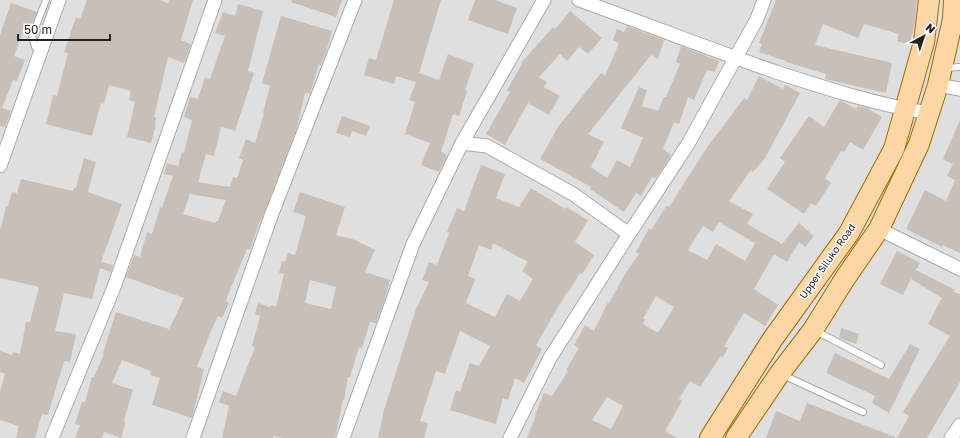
<svg xmlns="http://www.w3.org/2000/svg" width="960" height="438" viewBox="0 0 960 438" font-family="'Golos Text',sans-serif">
	<style>
		.residential { fill: #e0dfdf }
		.building { fill: #c7bfb8; fill-rule: evenodd }
		.lines { fill: none; stroke-linecap: round; stroke-linejoin: round }
		.service-casing { stroke: #a9a9a9; stroke-width: 8 }
		.minor-casing { stroke: #a9a9a9; stroke-width: 15 }
		.primary-casing { stroke: #a06b00; stroke-width: 22 }
		.service { stroke: #fff; stroke-width: 6 }
		.minor { stroke: #fff; stroke-width: 13 }
		.primary { stroke: #fcd6a4; stroke-width: 20 }
		.labels { text-anchor: middle; stroke-width: 3; stroke-linejoin: round; paint-order: stroke }
		.street-label { font-size: 10px; fill: #222; stroke: #fff }
	</style>
	<rect width="100%" height="100%" fill="#f2efe9"/>
	<rect class="residential" x="0" y="0" width="960" height="438"/>
	<g class="building">
		<polygon points="87,0 159,0 168,3 169,0 193,0 181,40 191,44 184,63 168,57 154,117 156,117 155,125 156,125 151,143 127,137 135,102 129,100 131,91 109,85 104,104 101,103 92,136 46,124 53,95 57,96 68,53 64,52 76,17 80,19"/>
		<polygon points="292,0 342,0 336,17 291,2"/>
		<polygon points="394,0 441,0 419,73 439,80 448,54 474,64 465,90 467,91 459,116 453,114 441,152 447,155 439,172 421,165 430,143 405,134 415,102 409,100 416,82 396,76 394,84 364,75 369,58 376,60"/>
		<polygon points="475,0 495,0 517,8 508,34 468,20"/>
		<polygon points="776,0 917,0 914,27 909,45 897,41 899,34 864,24 858,38 823,24 815,45 892,63 886,93 825,79 826,74 786,62 786,61 759,52 762,44 759,43"/>
		<polygon points="11,3 37,12 31,26 26,24 14,56 25,60 17,81 13,80 2,108 11,111 5,127 0,126 0,35"/>
		<path d="M 238,4 L 263,11 L 248,71 L 254,73 L 235,131 L 221,127 L 214,156 L 206,154 L 198,182 L 230,187 L 233,177 L 237,178 L 243,160 L 239,158 L 246,139 L 255,143 L 264,113 L 263,113 L 270,86 L 262,83 L 281,16 L 332,31 L 326,52 L 321,65 L 319,64 L 310,94 L 305,93 L 297,128 L 261,221 L 260,221 L 250,250 L 247,249 L 228,295 L 226,301 L 229,303 L 222,318 L 218,316 L 210,333 L 197,367 L 204,369 L 192,418 L 152,405 L 160,378 L 150,375 L 151,371 L 122,360 L 112,383 L 133,390 L 124,420 L 125,425 L 121,438 L 104,432 L 102,438 L 75,438 L 80,425 L 75,424 L 82,402 L 85,402 L 92,377 L 94,377 L 104,354 L 103,353 L 116,312 L 169,329 L 184,298 L 126,277 L 134,255 L 140,257 L 147,232 L 152,234 L 160,207 L 162,208 L 173,176 L 164,174 L 167,163 L 178,166 L 182,152 L 184,153 L 192,120 L 184,117 L 190,97 L 198,99 L 205,77 L 210,79 L 225,36 L 215,33 L 223,12 L 235,16 ZM 190,194 L 226,200 L 218,221 L 216,221 L 215,223 L 183,214 Z"/>
		<polygon points="570,11 602,38 588,54 579,47 567,61 560,54 539,77 547,82 544,87 560,96 549,115 528,103 505,145 486,134 510,92 507,90 522,64 521,63 553,27 555,29"/>
		<polygon points="627,26 664,40 658,59 651,55 588,134 604,142 591,167 607,178 617,160 630,167 643,138 621,128 639,87 647,90 642,106 658,111 664,97 666,97 680,64 676,62 681,46 719,61 715,72 707,70 694,100 688,97 679,124 674,122 663,149 671,155 663,168 656,178 652,177 641,196 636,193 624,212 590,189 591,187 540,159 558,127 601,73 605,76 619,43 613,40 617,29 624,32"/>
		<path d="M 759,76 L 783,89 L 785,85 L 800,93 L 765,158 L 753,172 L 751,170 L 729,201 L 753,214 L 747,224 L 782,244 L 799,223 L 814,236 L 805,247 L 799,242 L 787,262 L 774,254 L 754,289 L 778,305 L 765,326 L 744,313 L 724,346 L 728,348 L 722,358 L 721,356 L 700,387 L 690,381 L 679,399 L 682,401 L 665,431 L 677,438 L 527,438 L 536,415 L 535,415 L 544,393 L 552,396 L 568,371 L 566,370 L 579,348 L 574,345 L 585,325 L 594,331 L 608,302 L 609,303 L 625,274 L 639,254 L 636,252 L 649,228 L 651,230 L 667,205 L 669,207 L 708,146 L 744,98 L 747,100 ZM 719,222 L 755,243 L 745,261 L 716,244 L 707,260 L 688,250 L 703,226 L 713,232 ZM 656,296 L 674,307 L 658,333 L 643,324 L 645,319 L 643,319 ZM 607,397 L 623,406 L 611,429 L 592,420 Z"/>
		<polygon points="840,100 856,109 858,106 867,108 882,117 863,150 850,142 844,152 841,151 825,178 831,183 816,206 811,203 804,214 767,189 785,162 780,158 809,116 824,127"/>
		<polygon points="342,116 370,126 366,136 352,131 350,137 336,133"/>
		<polygon points="960,120 960,253 943,245 942,247 906,229 925,190 946,201 955,180 947,176 953,164 943,159"/>
		<polygon points="84,158 96,162 88,192 122,204 101,262 113,265 111,272 100,268 92,299 64,293 55,331 76,334 70,362 64,361 48,415 42,414 35,438 16,438 19,426 0,420 0,392 5,374 0,372 0,351 12,355 13,352 20,354 26,322 30,322 39,287 0,278 0,228 1,228 6,206 8,206 12,192 17,193 21,179 73,191 75,187 76,188"/>
		<path d="M 481,165 L 505,174 L 496,198 L 519,207 L 531,188 L 565,209 L 566,207 L 588,220 L 575,242 L 594,255 L 582,274 L 580,273 L 568,293 L 567,292 L 536,345 L 542,349 L 524,383 L 515,378 L 508,400 L 503,398 L 496,424 L 450,410 L 456,390 L 460,392 L 470,363 L 479,366 L 490,346 L 460,331 L 445,374 L 436,371 L 420,421 L 428,423 L 424,438 L 378,438 L 384,410 L 416,309 L 429,282 L 422,280 L 429,262 L 437,265 L 449,233 L 447,232 L 457,208 L 464,211 ZM 493,243 L 528,262 L 522,271 L 533,279 L 520,301 L 507,294 L 495,317 L 466,303 L 475,279 L 468,276 L 479,245 L 491,250 Z"/>
		<path d="M 300,192 L 345,207 L 336,235 L 355,240 L 375,250 L 365,272 L 390,280 L 384,302 L 376,323 L 370,322 L 362,348 L 359,347 L 350,377 L 348,377 L 344,400 L 343,400 L 335,438 L 283,438 L 273,436 L 273,438 L 222,438 L 229,406 L 219,402 L 223,391 L 236,396 L 255,347 L 252,346 L 260,316 L 255,314 L 258,303 L 270,307 L 271,305 L 276,307 L 284,274 L 279,273 L 282,261 L 285,262 L 288,253 L 295,255 L 306,216 L 293,212 ZM 310,280 L 336,287 L 331,309 L 305,303 Z"/>
		<polygon points="897,251 920,263 916,270 955,290 954,292 960,294 960,382 927,438 897,438 909,416 903,412 950,336 928,324 942,298 911,279 903,295 880,284"/>
		<polygon points="841,328 859,334 856,344 839,338"/>
		<polygon points="910,344 920,349 889,413 872,403 875,396 826,373 835,353 889,379"/>
		<polygon points="807,403 895,437 895,438 766,438 776,411 800,421"/>
	</g>
	<g class="lines">
		<defs>
			<g id="service">
				<polyline points="41,51 35,47 32,36 46,0"/>
				<polyline points="945,68 960,67"/>
				<polyline points="816,331 881,365"/>
				<polyline points="783,375 863,412"/>
			</g>
			<g id="minor">
				<path d="M 579,0 C 646,24 712,50 779,73 C 828,89 878,105 929,113"/>
				<polyline points="938,85 960,89"/>
				<polyline points="462,143 487,146 573,194 629,234"/>
				<polyline points="0,166 59,0"/>
				<polyline points="879,229 960,269"/>
				<polyline points="52,438 114,287 215,0"/>
				<polyline points="193,438 271,216 355,0"/>
				<polyline points="343,438 413,244 462,143 544,0"/>
				<polyline points="510,438 550,358 629,234 688,144 757,19 764,0"/>
				<polyline points="951,438 960,425"/>
			</g>
			<g id="primary">
				<polyline points="710,438 772,340 849,233 894,149 924,42 929,0"/>
				<polyline points="736,438 780,373 813,330 844,280 879,229 919,144 938,85 953,19 954,0"/>
			</g>
		</defs>
		<use href="#service" class="service-casing"/>
		<use href="#minor" class="minor-casing"/>
		<use href="#primary" class="primary-casing"/>
		<use href="#service" class="service"/>
		<use href="#minor" class="minor"/>
		<use href="#primary" class="primary"/>
	</g>
	<g class="labels">
		<g class="street-label">
			<text transform="translate(827 261) rotate(-55)" y="4">Upper Siluko Road</text>
		</g>
	</g>
	<g transform="translate(924 36) rotate(40)" stroke="#ffffff" stroke-width="3" paint-order="stroke">
	<path d="M0-3L7 15L0 10L-7 15Z" fill="#222222"/>
	<text y="-6" font-size="11" font-weight="bold" text-anchor="middle" fill="#222222">N</text>
	</g>
	<path d="M18 34v6h92v-6" fill="none" stroke="#222222" stroke-width="2"/>
	<text x="24" y="34" font-size="12" fill="#222222" stroke="#ffffff" stroke-width="3" paint-order="stroke">50 m</text>
</svg>
